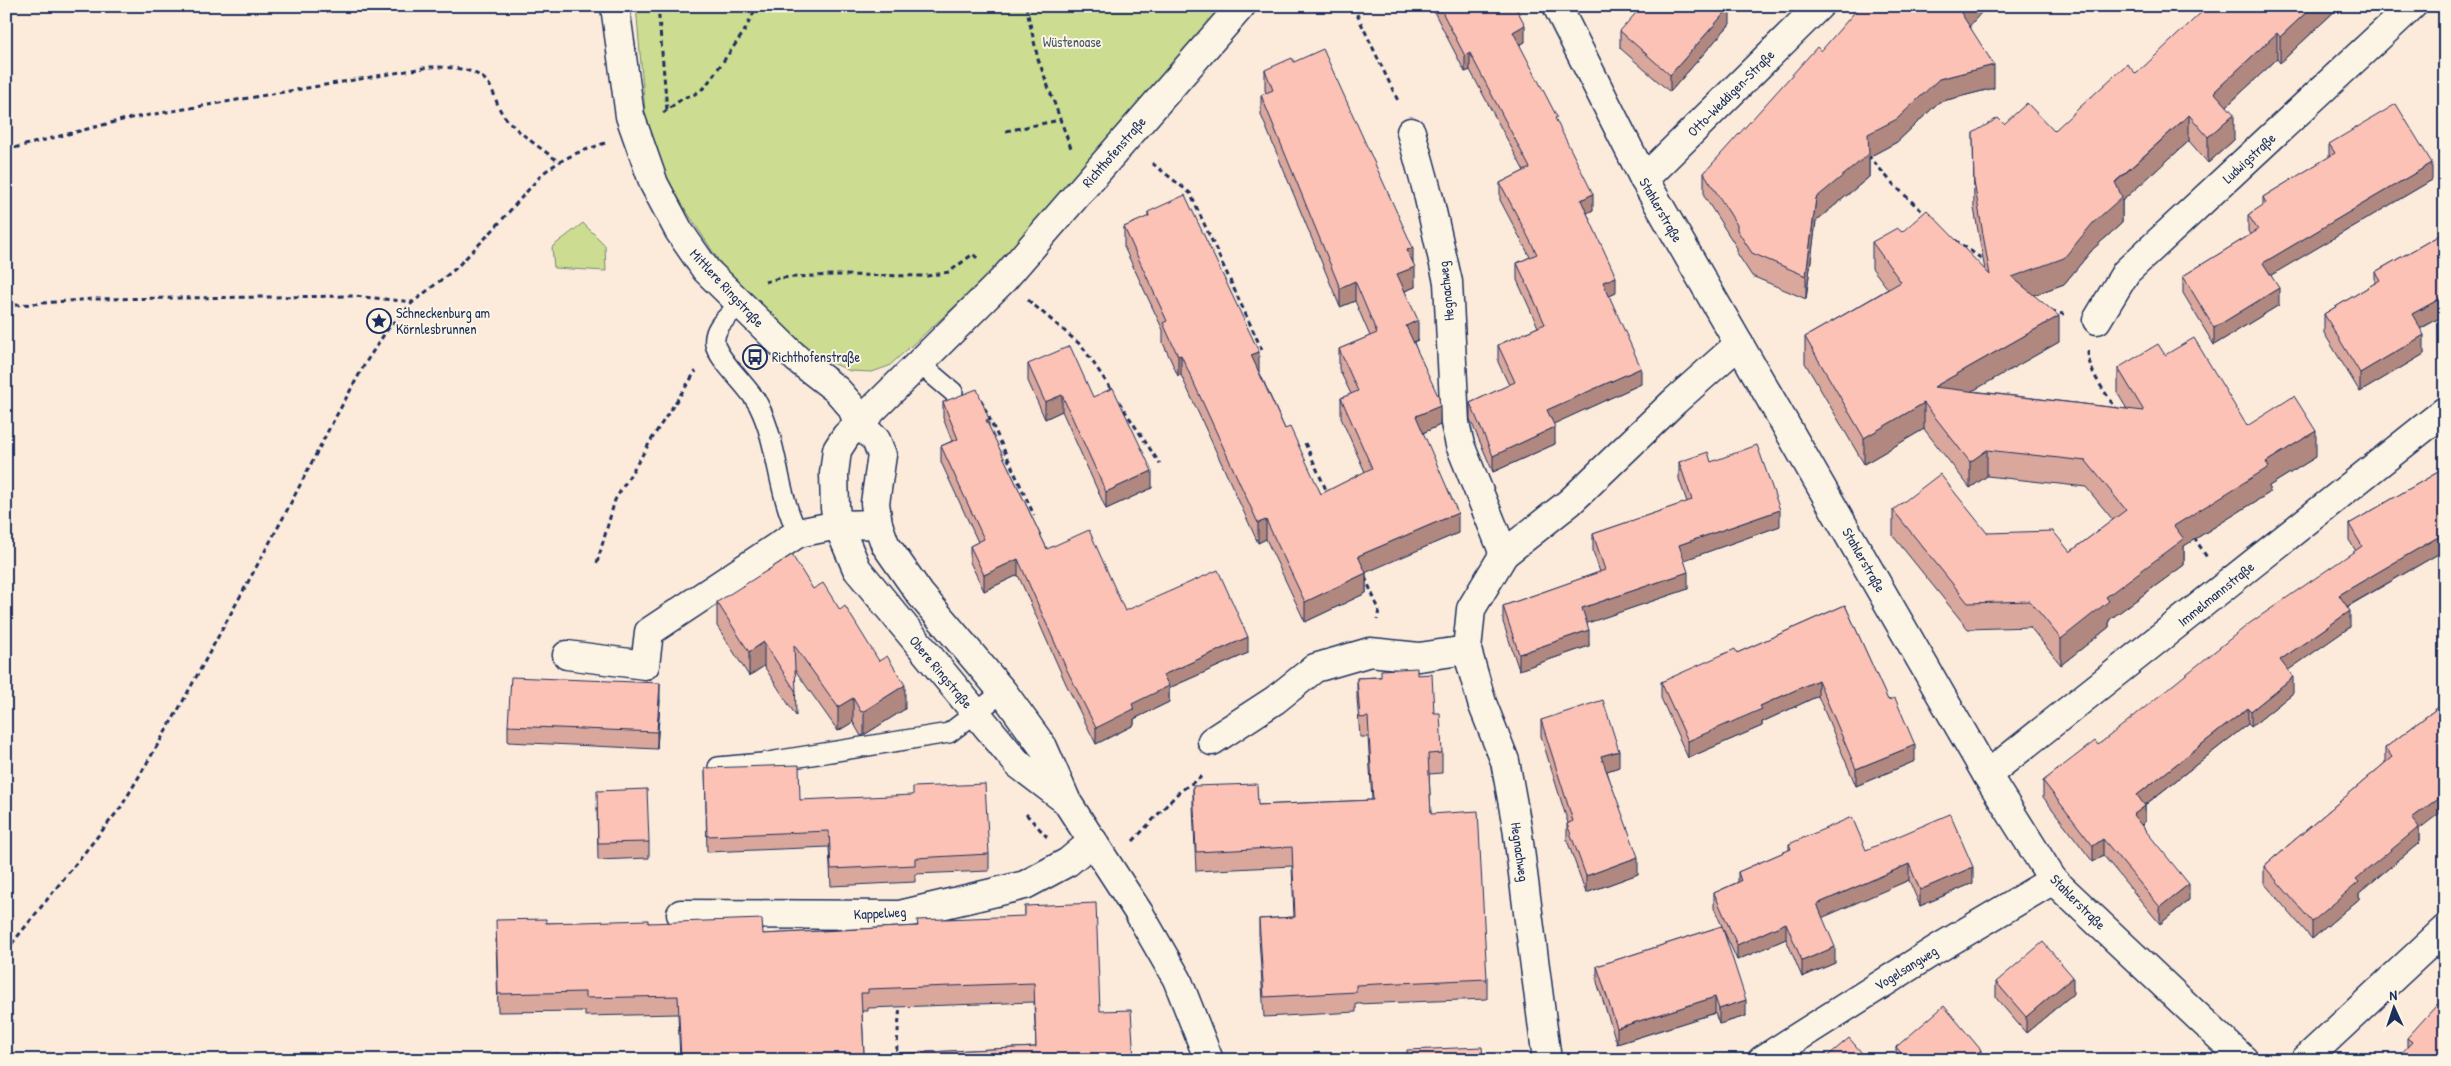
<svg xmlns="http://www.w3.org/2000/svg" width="2451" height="1066" viewBox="0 0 2451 1066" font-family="'Patrick Hand',sans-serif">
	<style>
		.green { fill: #ccdc90; stroke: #748677 }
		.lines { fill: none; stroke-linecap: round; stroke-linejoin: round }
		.service-casing { stroke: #1b2f5e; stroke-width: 22 }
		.minor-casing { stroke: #1b2f5e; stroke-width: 31 }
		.path { stroke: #1b2f5e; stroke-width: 3; stroke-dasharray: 5 4; stroke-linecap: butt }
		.service { stroke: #fcf5e5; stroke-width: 19 }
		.minor { stroke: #fcf5e5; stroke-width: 28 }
		.wall { fill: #d9a79c; stroke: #1b2f5e; fill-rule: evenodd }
		.shaded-wall { fill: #b0887f; stroke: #1b2f5e }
		.building { fill: #fcc2b5; stroke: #1b2f5e; fill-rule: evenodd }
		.labels { text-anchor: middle; stroke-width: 4; stroke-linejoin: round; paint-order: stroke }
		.park-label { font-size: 14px; fill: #475a6a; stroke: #fcf5e5 }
		.street-label { font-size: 14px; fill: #1b2f5e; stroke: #fcf5e5 }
		.poi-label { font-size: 14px; fill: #1b2f5e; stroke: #fcf5e5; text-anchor: start }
	</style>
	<rect width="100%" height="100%" fill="#fcebdb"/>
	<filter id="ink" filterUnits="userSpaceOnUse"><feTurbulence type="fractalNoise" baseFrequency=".02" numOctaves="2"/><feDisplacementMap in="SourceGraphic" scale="10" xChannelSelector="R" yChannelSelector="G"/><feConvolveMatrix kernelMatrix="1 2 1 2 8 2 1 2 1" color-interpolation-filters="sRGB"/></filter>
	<g filter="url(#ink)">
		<g class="green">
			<polygon points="636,6 1222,6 996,269 889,366 872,372 850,371 824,359 782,328 737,286 719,261 683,206 650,148 646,123"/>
			<polygon points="583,223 605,245 606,271 554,268 552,247"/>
		</g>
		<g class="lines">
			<defs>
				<g id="service">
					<path d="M 740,304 C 730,315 712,327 715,344 C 719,362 750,387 759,406 C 779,447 777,493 798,533"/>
					<polyline points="920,364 953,392"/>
					<polyline points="718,767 762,763 949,733 1003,692"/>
				</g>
				<g id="minor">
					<polyline points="615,6 630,116 654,184 679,231 706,270 797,359 837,390 851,406 859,424 876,440 882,455 875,503 878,524 885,544 920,594 1003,692 1043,747 1067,802 1139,913 1177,979 1209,1060"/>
					<polyline points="1557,6 1644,179 1987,775 2053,880 2244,1060"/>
					<polyline points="1411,132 1428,194 1448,282 1455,423 1460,445 1504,554"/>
					<polyline points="1644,179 1819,6"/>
					<polyline points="2097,320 2126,272 2412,6"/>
					<polyline points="567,655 645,665 649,632 798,533 838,525 878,524"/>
					<polyline points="1212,741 1275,700 1315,668 1370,652 1419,657 1467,650"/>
					<polyline points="1987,775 2445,411"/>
					<polyline points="1064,799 1018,764 857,569 838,525 835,508 834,474 837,450 846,436 1003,280 1241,6"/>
					<polyline points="681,914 899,915 1025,885 1068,862 1093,841"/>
					<polyline points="1547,1060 1517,827 1505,761 1482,703 1467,650 1471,609 1504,554 1570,502 1675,401 1739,344"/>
					<polyline points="1762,1060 1937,949 2053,880"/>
					<polyline points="2305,1060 2445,929"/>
				</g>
			</defs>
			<use href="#service" class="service-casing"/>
			<use href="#minor" class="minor-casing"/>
			<g class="path">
				<polyline points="658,6 667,110"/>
				<polyline points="1026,6 1038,59 1072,151"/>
				<polyline points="1353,6 1399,103"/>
				<polyline points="663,113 683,98 695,94 705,87 744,32 757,6"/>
				<polyline points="1006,131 1060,120"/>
				<path d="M 6,150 L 126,119 L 430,67 C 448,67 475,67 488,83 C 496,94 496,107 505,117 C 519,134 541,148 559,162"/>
				<polyline points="1868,155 1893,184 1926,215"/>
				<polyline points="1152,163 1190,193 1262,350"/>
				<polyline points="1955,240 1985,261"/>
				<polyline points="765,282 779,278 834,275 927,276 949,272 973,254 977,258"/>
				<polyline points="1028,300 1082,346 1113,392"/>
				<polyline points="6,306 92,299 354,296 413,302"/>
				<polyline points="2051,312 2064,314"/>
				<path d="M 2088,351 C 2088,372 2106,393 2117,410"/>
				<polyline points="981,400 1034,515"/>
				<polyline points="1119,402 1160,464"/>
				<polyline points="1305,443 1328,494"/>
				<polyline points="2194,537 2208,559"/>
				<polyline points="597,563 615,500 658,429 696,371"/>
				<polyline points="1365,577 1379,610 1377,620"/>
				<polyline points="1026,814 1047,837"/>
				<polyline points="1133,841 1180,791 1200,778 1202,772"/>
				<polyline points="6,951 121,807 177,712 283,518 329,429 366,362 387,330 413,302 455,269 493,230 543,173 559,162 577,153 605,143"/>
				<polyline points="896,1060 900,1003"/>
			</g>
			<use href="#service" class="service"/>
			<use href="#minor" class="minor"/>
		</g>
		<g class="wall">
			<polygon points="1431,6 1515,6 1525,42 1519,45 1557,123 1593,210 1587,213 1616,293 1609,296 1641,384 1553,424 1555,444 1493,472 1470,419 1470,403 1509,385 1498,362 1498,345 1538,327 1517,280 1517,263 1530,257 1500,200 1500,183 1524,171 1470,70 1465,72"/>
			<polygon points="2340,6 2280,63 2277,59 2227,106 2234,140 2208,163 2189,141 2122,201 2122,223 2093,249 2064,284 2034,295 2059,342 1972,391 2127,409 2118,394 2118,368 2165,355 2247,426 2316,457 2269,486 2269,493 2184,546 2184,565 2109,620 2109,627 2061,665 2030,627 1968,629 1893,536 1893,510 1987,533 2070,552 2113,520 2086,487 1987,476 1970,488 1924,429 1864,464 1805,363 1805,337 1888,289 1872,268 1872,242 1902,232 1985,270 1974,208 1973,133 2004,124 2054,131 2136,74 2214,7"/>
			<polygon points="1730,24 1670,92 1620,48 1620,31"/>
			<polygon points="1970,26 1994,88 1939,102 1897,142 1869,157 1869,177 1816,221 1806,299 1752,276 1737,253 1737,248 1704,196 1704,173 1821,51"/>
			<polygon points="1265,70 1413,263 1415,287 1405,291 1418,340 1414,342 1440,425 1423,433 1458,533 1366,572 1366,593 1305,622 1266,539 1258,543 1181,375 1178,376 1163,343 1163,330 1124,247 1124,227 1148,217 1148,212 1259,371 1285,429 1321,494 1365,472 1341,418 1341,398 1351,394 1339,369 1339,349 1370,336 1355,301 1340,307 1261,115 1261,95 1266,93 1265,90"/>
			<polygon points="2329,144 2432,180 2271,275 2279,305 2214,345 2183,293 2183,276 2250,235 2248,231 2248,215 2263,206 2263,197 2329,157"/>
			<polygon points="2445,232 2445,315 2420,329 2424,354 2360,392 2324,333 2324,314 2375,283 2375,272"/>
			<polygon points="1028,364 1093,397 1152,488 1106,509 1062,411 1045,419 1028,381"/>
			<polygon points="943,402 989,427 1047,549 1125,611 1248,653 1169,688 1169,702 1134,719 1134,725 1096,744 1066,684 1018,575 984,591 970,562 970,546 978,542 941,462 941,446 952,441 943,418"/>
			<polygon points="1679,462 1711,462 1780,526 1684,560 1688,589 1587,623 1589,646 1519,670 1503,622 1503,606 1600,572 1593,551 1593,534 1687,502 1679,479"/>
			<polygon points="2445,468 2445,550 2347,607 2350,627 2288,670 2293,693 2251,727 2248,724 2145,805 2145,822 2142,825 2189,900 2160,924 2103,855 2093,862 2043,797 2043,781 2098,745 2356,551 2349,540 2349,524"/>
			<polygon points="813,589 840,610 905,709 864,735 861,736 853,722 838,731 795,670 796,716 764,666 749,676 717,626 717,602"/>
			<polygon points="1845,605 1915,761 1856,786 1818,696 1762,722 1762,726 1688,758 1661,698 1661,682 1737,653"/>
			<polygon points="1417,675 1434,713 1442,753 1442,773 1429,774 1431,814 1487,979 1487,999 1356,1004 1356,1012 1264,1017 1259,938 1259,919 1294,917 1292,866 1196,871 1193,806 1193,786 1258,805 1372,800 1368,737 1360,737 1357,698 1357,678"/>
			<polygon points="660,700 657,749 508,742 508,726"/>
			<polygon points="2440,706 2419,829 2419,843 2359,893 2359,899 2312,939 2264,883 2264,866 2385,763 2385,748"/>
			<polygon points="1541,720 1619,767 1607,771 1638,874 1586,893 1567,840 1567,824 1568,823 1541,736"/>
			<polygon points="705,768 800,800 989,854 989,871 915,874 915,882 831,886 829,847 707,852"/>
			<polygon points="597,807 649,842 649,858 598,860"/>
			<polygon points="1789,844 1866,850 1973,883 1920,906 1909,880 1822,917 1835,963 1802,977 1786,939 1737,960 1724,931 1746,1016 1719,1024 1715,1013 1617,1044 1597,982 1597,966 1722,926 1714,908 1714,893 1738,882 1738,872 1789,850"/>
			<path d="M 1025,906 L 1100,1011 L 1134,1060 L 680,1060 L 678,1014 L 585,1016 L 585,1011 L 498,1012 L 496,939 L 546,923 L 648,923 L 763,934 L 917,926 L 1025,917 ZM 1034,1002 L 1036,1047 L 864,1055 L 862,1011 L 868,1011 L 868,1008 Z"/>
			<polygon points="1996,982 2073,994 2026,1033 1996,998"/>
			<polygon points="2407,1038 2445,1060 2407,1048"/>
			<polygon points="1896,1047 1981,1060 1896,1060"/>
		</g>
		<g class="shaded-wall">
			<polygon points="1967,6 1987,6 1961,36 1961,13"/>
			<polygon points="2313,6 2340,6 2280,63 2280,37"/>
			<polygon points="1730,7 1730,24 1670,92 1670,75"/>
			<polygon points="1525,25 1525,42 1513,48 1513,32"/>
			<polygon points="2277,33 2277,59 2214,118 2214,92"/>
			<polygon points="1470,53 1470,70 1465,72 1465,56"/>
			<polygon points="1994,65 1994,88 1939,102 1897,142 1869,157 1869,177 1816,221 1806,299 1806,276 1816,198 1868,134 1939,79"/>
			<polygon points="2234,114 2234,140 2208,163 2208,137"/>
			<polygon points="2189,115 2189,141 2122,201 2122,223 2093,249 2064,284 2012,303 2012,277"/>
			<polygon points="2432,163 2432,180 2263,280 2263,263"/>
			<polygon points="1593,194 1593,210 1581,216 1581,200"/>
			<polygon points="1413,248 1413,267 1407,250"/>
			<polygon points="1415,267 1415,287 1397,294 1397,274"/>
			<polygon points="1616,277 1616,293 1603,299 1603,282"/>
			<polygon points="1355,281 1355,301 1340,307 1340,288"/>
			<polygon points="2279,288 2279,305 2214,345 2214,328"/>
			<polygon points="2445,296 2445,315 2412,333 2412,314"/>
			<polygon points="2059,316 2059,342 1934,413 1934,387"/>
			<polygon points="1418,320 1418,340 1406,345 1406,326"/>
			<polygon points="2424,335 2424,354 2360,392 2360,373"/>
			<polygon points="1259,352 1259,371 1251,375 1251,355"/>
			<polygon points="1181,355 1181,375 1178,376 1178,356"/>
			<polygon points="1641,368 1641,384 1547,427 1547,410"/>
			<polygon points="1062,395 1062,411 1045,419 1045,402"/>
			<polygon points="1924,403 1924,429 1864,464 1864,438"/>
			<polygon points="1440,406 1440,425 1416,436 1416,416"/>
			<polygon points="989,419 989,435 986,420"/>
			<polygon points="1555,427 1555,444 1493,472 1493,456"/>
			<polygon points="2316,431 2316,457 2269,486 2269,493 2184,546 2184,565 2109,620 2109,627 2061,665 2061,639 2106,597 2174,526 2266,462"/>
			<polygon points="1987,450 1987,476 1970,488 1970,462"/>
			<polygon points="1152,471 1152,488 1106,509 1106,492"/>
			<polygon points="1780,510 1780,526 1679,562 1679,545"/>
			<polygon points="1458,513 1458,533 1358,576 1358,556"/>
			<polygon points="1266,520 1266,539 1258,543 1258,523"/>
			<polygon points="2445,533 2445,550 2339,611 2339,595"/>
			<polygon points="1018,559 1018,575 984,591 984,575"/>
			<polygon points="1688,572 1688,589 1582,625 1582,608"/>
			<polygon points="1366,573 1366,593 1305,622 1305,602"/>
			<polygon points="2350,611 2350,627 2280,676 2280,660"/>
			<polygon points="1589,630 1589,646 1519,670 1519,654"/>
			<polygon points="1248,637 1248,653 1169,688 1169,702 1134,719 1134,725 1096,744 1096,728 1163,675"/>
			<polygon points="764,642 764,666 749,676 749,652"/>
			<polygon points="2293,677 2293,693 2251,727 2251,711"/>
			<polygon points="1818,680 1818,696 1762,722 1762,726 1688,758 1688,741 1760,706"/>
			<polygon points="660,683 660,700 657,749 657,732"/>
			<polygon points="905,685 905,709 864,735 864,711"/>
			<polygon points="853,698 853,722 838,731 838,707"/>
			<polygon points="2248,708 2248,724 2137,811 2137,795"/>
			<polygon points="1915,745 1915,761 1856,786 1856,769"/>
			<polygon points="1619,751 1619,767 1601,773 1601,756"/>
			<polygon points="2445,793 2445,809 2419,829 2419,843 2359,893 2359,899 2312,939 2312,922 2356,879 2412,818"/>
			<polygon points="2145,806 2145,822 2133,831 2133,815"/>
			<polygon points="2103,839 2103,855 2093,862 2093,846"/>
			<polygon points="1638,857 1638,874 1586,893 1586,876"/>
			<polygon points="1909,864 1909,880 1817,920 1817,904"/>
			<polygon points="1973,867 1973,883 1920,906 1920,890"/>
			<polygon points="2189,884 2189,900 2160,924 2160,907"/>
			<polygon points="1786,923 1786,939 1737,960 1737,945"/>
			<polygon points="1835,947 1835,963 1802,977 1802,961"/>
			<polygon points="2073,977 2073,994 2026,1033 2026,1017"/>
			<polygon points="1715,997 1715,1013 1617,1044 1617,1028"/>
			<polygon points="1746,1000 1746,1016 1719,1024 1719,1009"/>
			<polygon points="1981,1050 1981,1060 1969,1060"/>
		</g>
		<g class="building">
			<polygon points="1439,6 1515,6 1525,25 1513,32 1557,117 1555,118 1593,194 1581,200 1616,277 1603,282 1641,368 1547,410 1555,427 1493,456 1470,403 1515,382 1498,345 1545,324 1517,263 1537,254 1500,183 1530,168 1470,53 1465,56"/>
			<polygon points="1642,6 1730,6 1730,7 1670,75 1620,31"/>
			<polygon points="1860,6 1967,6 1961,13 1994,65 1939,79 1897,119 1868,134 1869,154 1816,198 1806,276 1752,253 1737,230 1737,225 1704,173 1817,47 1821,51"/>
			<polygon points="2208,6 2213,6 2214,7 2216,6 2313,6 2280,37 2277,33 2214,92 2234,114 2208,137 2189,115 2115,182 2122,197 2093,223 2064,258 2012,277 2059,316 1934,387 2144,411 2118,368 2158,344 2165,355 2194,338 2247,426 2294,396 2316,431 2266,462 2269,467 2174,526 2184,539 2106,597 2109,601 2061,639 2030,601 1968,603 1893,510 1940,474 1987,533 2053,531 2070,552 2126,510 2086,461 1987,450 1970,462 1924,403 1864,438 1805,337 1901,282 1872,242 1897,228 1902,232 1927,210 1990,275 1974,182 1973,133 1998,118 2004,124 2027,103 2054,131 2127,64 2136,74"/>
			<polygon points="1323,49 1413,248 1407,250 1415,267 1397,274 1418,320 1406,326 1439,398 1440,406 1416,416 1458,513 1358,556 1366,573 1305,602 1266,520 1258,523 1181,355 1178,356 1163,323 1167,321 1124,227 1149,216 1148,212 1185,195 1259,352 1251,355 1285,429 1290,427 1321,494 1372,468 1341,398 1358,391 1339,349 1377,333 1355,281 1340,288 1261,95 1273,90 1265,70 1292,58 1294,62"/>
			<polygon points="2396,104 2432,163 2263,263 2279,288 2214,328 2183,276 2258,230 2248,215 2266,203 2263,197 2335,153 2329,144"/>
			<polygon points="2445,232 2445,296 2412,314 2424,335 2360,373 2324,314 2380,280 2375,272"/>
			<polygon points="1070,346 1093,397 1113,388 1152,471 1106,492 1062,395 1045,402 1028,364"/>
			<polygon points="977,389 989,419 986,420 1047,549 1089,530 1125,611 1218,570 1248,637 1163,675 1169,686 1132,704 1134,709 1096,728 1066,668 1018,559 984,575 970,546 984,539 941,446 958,439 943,402"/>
			<polygon points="1757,445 1780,510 1679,545 1688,572 1582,608 1589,630 1519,654 1503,606 1605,570 1593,534 1692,500 1679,462 1708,452 1711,462"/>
			<polygon points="2445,468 2445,533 2339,595 2350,611 2280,660 2293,677 2251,711 2248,708 2137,795 2145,806 2133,815 2189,884 2160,907 2103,839 2093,846 2043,781 2095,741 2098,745 2250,623 2362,546 2349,524"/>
			<polygon points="792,555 813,589 823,583 840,610 845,606 879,661 887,656 905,685 864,711 861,712 853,698 838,707 794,645 796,692 764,642 749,652 717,602"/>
			<polygon points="1845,605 1888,700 1895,698 1915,745 1856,769 1818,680 1760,706 1762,709 1688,741 1661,682 1735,649 1737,653"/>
			<polygon points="1417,668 1417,675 1432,674 1434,713 1440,713 1442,753 1428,754 1431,814 1478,811 1487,979 1356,985 1356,992 1264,997 1259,919 1295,917 1292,847 1196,852 1193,786 1257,784 1258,805 1373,800 1368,717 1360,718 1357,678 1381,677 1381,670"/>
			<polygon points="511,677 660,683 657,732 508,726"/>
			<polygon points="1603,700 1619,751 1601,756 1638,857 1586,876 1567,824 1573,821 1541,720"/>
			<polygon points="2445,705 2445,793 2412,818 2419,827 2356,879 2359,882 2312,922 2264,866 2392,757 2385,748 2440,706 2441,708"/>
			<polygon points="799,765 800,800 913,795 913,787 985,784 989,854 915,858 915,865 831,869 829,831 707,836 705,768"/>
			<polygon points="647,789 649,842 598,843 597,791"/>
			<polygon points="1950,814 1973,867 1920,890 1909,864 1817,904 1835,947 1802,961 1786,923 1737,945 1714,893 1741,881 1738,872 1791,849 1789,844 1852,817 1866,850"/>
			<path d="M 1096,903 L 1100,1011 L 1131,1010 L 1134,1060 L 681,1060 L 678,996 L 585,998 L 585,992 L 498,994 L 496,920 L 546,919 L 546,923 L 648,920 L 648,923 L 762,919 L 763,934 L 918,926 L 917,920 L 1025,916 L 1025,906 ZM 1034,983 L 1036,1047 L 864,1055 L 861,993 L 868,993 L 868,989 Z"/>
			<polygon points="1722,926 1746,1000 1719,1009 1715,997 1617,1028 1597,966"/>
			<polygon points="2043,942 2073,977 2026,1017 1996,982"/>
			<polygon points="2445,996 2445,1060 2395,1060 2412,1042 2407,1038"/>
			<polygon points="1944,1006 1981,1050 1969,1060 1907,1060 1896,1047"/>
			<polygon points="1849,1038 1868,1060 1823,1060"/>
			<polygon points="1482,1047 1483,1060 1407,1060 1407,1050"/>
			<polygon points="2132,1052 2139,1060 2124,1060"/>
			<polygon points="559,1053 560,1060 486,1060 486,1055"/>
		</g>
	</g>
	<defs>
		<symbol id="sight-ring" viewBox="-11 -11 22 22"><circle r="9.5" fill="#fcf5e5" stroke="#1b2f5e" stroke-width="1.5"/><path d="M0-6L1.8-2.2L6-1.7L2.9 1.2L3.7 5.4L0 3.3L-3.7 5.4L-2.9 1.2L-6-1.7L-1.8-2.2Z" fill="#1b2f5e"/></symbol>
		<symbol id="bus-ring" viewBox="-11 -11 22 22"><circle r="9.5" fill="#fcf5e5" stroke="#1b2f5e" stroke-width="1.5"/><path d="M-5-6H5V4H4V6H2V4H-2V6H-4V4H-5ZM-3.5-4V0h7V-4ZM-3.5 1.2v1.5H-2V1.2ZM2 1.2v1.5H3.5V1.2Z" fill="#1b2f5e"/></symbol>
	</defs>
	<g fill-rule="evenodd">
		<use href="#sight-ring" x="365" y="307" width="28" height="28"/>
		<use href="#bus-ring" x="741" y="343" width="28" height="28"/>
	</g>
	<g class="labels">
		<g class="park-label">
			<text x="1072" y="47">Wüstenoase</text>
		</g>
		<g class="street-label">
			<text transform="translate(1731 93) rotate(-45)" y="5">Otto-Weddigen-Straße</text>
			<text transform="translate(1114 152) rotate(-49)" y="5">Richthofenstraße</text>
			<text transform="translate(2249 158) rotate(-43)" y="5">Ludwigstraße</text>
			<text transform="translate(1661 210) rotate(60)" y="5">Stahlerstraße</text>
			<text transform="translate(727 288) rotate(47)" y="5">Mittlere Ringstraße</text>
			<text transform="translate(1446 291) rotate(-96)" y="5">Hegnachweg</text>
			<text transform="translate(1864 560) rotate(60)" y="5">Stahlerstraße</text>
			<text transform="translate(2216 594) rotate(-39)" y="5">Immelmannstraße</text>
			<text transform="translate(941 672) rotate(50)" y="5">Obere Ringstraße</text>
			<text transform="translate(1520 852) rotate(82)" y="5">Hegnachweg</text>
			<text transform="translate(2078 902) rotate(45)" y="5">Stahlerstraße</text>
			<text transform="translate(880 913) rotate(-3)" y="5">Kappelweg</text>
			<text transform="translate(1906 968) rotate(-32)" y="5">Vogelsangweg</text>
		</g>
		<g class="poi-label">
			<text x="396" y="318">Schneckenburg am<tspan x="396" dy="16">Körnlesbrunnen</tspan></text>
			<text x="772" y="362">Richthofenstraße</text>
		</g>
	</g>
	<rect width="2451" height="1066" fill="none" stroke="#fcf5e5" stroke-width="25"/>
	<rect x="12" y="12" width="2426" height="1041" fill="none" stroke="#1b2f5e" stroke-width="2" filter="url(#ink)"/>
	<g transform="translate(2394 1008) rotate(357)" stroke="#fcf5e5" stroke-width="4" paint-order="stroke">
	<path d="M0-4L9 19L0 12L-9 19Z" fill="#1b2f5e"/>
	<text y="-8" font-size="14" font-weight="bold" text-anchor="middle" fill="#1b2f5e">N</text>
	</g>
</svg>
